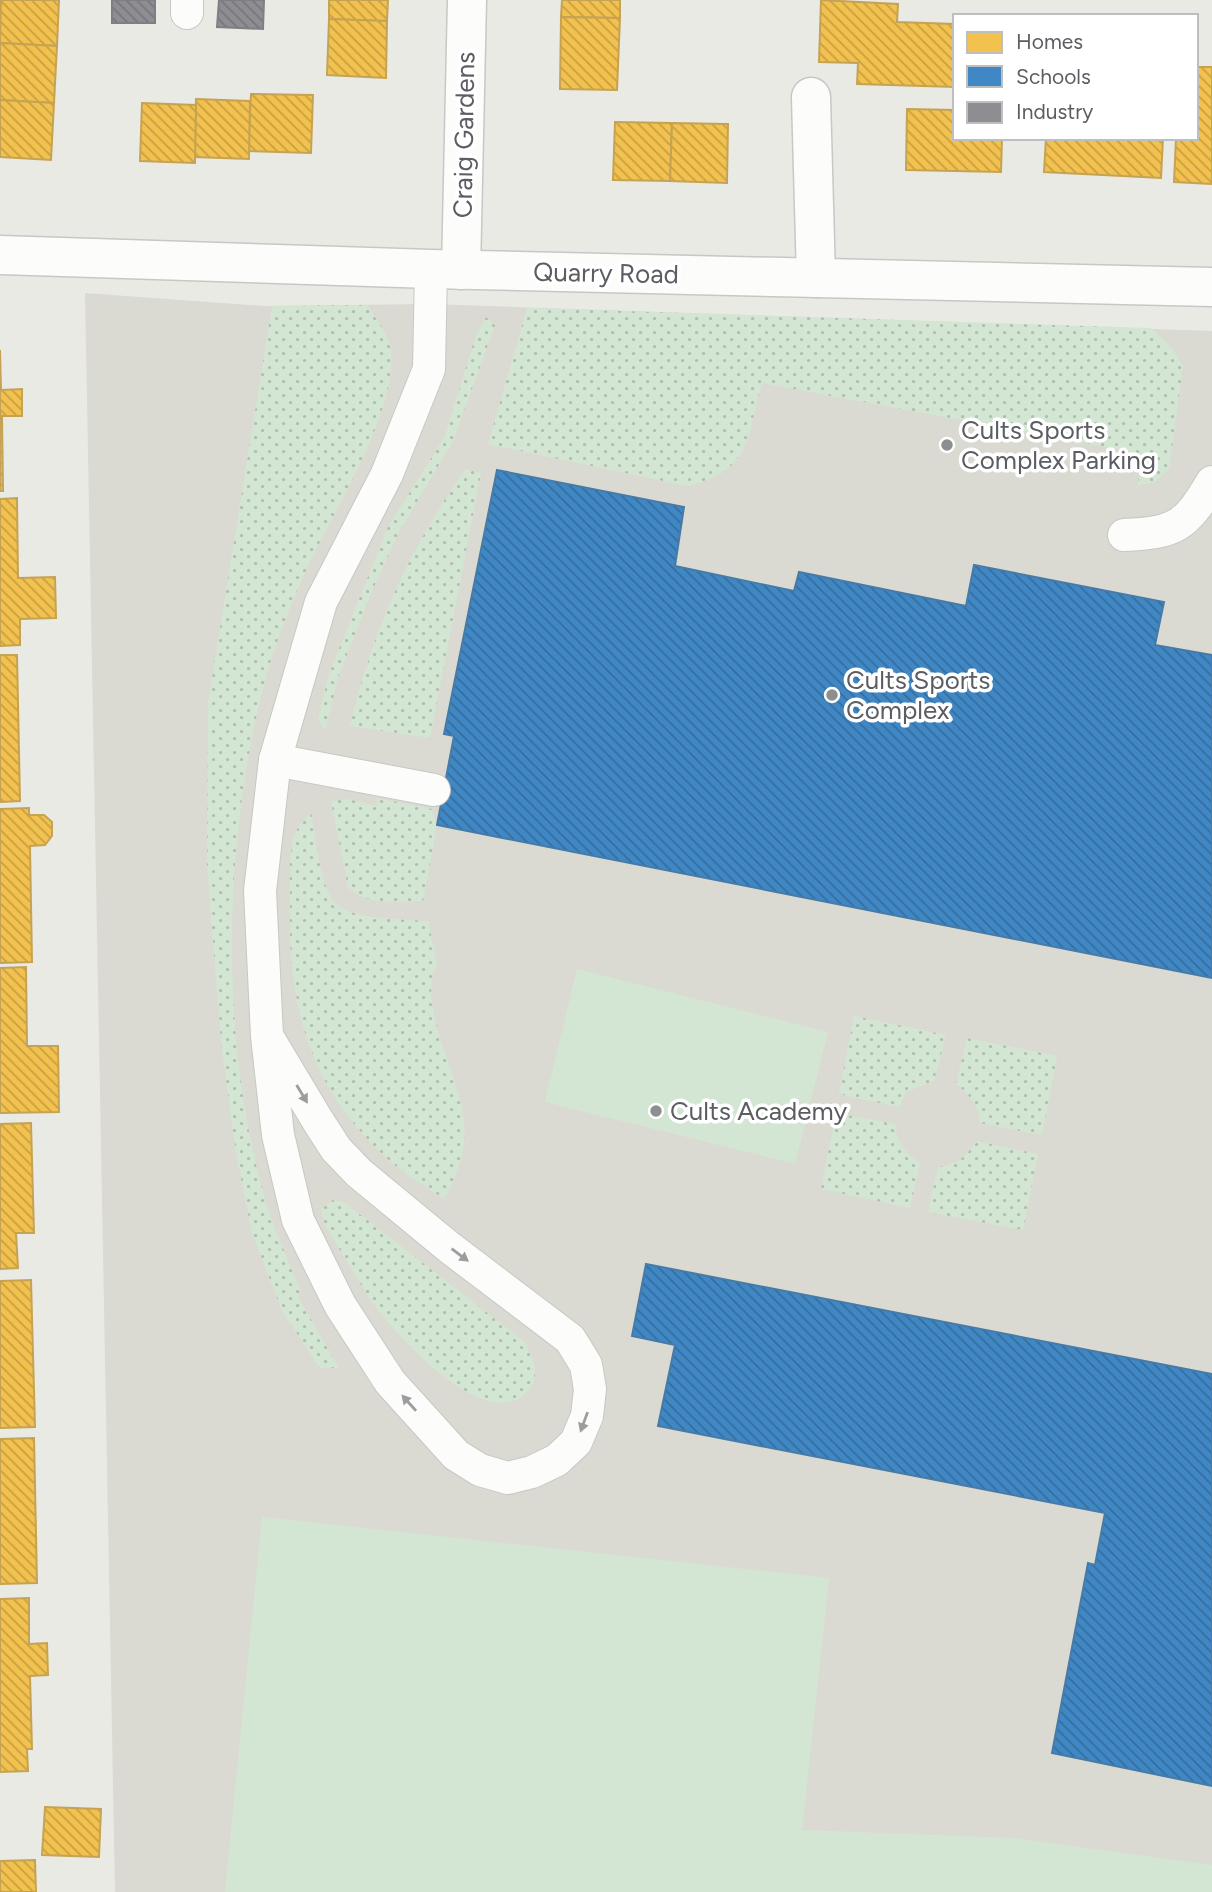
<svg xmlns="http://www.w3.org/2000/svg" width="1212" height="1892" viewBox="0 0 1212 1892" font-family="Figtree,sans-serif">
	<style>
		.education { fill: #dadad3 }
		.grass { fill: url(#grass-dots) }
		.park { fill: #d3e6d3 }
		.homes { fill: url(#homes-back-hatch); stroke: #c5a354; stroke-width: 2 }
		.schools { fill: url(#schools-back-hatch); stroke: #477ba7; stroke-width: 2 }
		.industry { fill: url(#industry-back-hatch); stroke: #7e7f84; stroke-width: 2 }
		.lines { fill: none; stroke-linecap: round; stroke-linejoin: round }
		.service-casing { stroke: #c7c7c5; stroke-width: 34 }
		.minor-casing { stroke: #c7c7c5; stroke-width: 41 }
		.service { stroke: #fcfcfb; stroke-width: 32 }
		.minor { stroke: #fcfcfb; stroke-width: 38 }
		.oneway { fill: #9b9d9f }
		.poi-dot { fill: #8d8e90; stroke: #fff; stroke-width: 2.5 }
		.labels { text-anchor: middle; stroke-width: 7; stroke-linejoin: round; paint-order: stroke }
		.street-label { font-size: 26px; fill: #5b5d62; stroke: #fff }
		.poi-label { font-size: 26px; fill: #5b5d62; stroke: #fff; text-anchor: start }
	</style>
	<defs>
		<pattern id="grass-dots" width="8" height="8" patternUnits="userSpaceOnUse" patternTransform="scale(1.75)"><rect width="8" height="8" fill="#d3e6d3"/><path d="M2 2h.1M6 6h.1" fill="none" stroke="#aebeaf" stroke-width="1.8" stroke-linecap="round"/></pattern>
		<pattern id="homes-back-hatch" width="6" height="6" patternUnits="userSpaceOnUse" patternTransform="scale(1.75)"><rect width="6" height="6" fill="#f2c14e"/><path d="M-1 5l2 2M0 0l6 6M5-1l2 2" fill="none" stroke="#c7a044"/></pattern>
		<pattern id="schools-back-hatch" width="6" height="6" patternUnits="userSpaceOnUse" patternTransform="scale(1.75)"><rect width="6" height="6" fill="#3f88c5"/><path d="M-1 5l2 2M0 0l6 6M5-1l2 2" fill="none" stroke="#366d9b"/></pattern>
		<pattern id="industry-back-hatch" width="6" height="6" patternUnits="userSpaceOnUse" patternTransform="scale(1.75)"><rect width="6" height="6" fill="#8d8d92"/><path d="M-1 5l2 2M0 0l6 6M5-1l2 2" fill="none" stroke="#76767b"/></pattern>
	</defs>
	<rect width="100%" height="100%" fill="#eaeae5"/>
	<polygon class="education" points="85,293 264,306 430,304 1212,331 1212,1892 115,1892"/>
	<g class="grass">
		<path d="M 367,305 C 376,319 389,334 391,352 C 397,411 335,509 310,562 C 293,597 275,644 265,681 C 222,845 219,1043 267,1206 C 276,1234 289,1262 300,1290 L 298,1297 L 339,1368 L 320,1368 L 282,1311 L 252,1233 L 236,1153 L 221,1041 L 207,866 L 208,703 L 272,306 Z"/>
		<path d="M 527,308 L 1151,328 L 1171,347 L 1183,366 L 1169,469 L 1155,482 L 1137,486 L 1144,454 L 762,383 C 746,437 753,471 687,486 L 488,444 Z"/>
		<polygon points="486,317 495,325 453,441 399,532 372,591 339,675 325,730 318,719 329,674 388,527 444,438 476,335"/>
		<path d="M 466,469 L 481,473 L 430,738 L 350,726 C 371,634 410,546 466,469 Z"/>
		<path d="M 377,798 L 432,809 L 437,825 L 423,901 C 398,901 366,907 348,887 L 331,801 L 347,799 L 378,806 Z"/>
		<path d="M 311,812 C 328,914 321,916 428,921 L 437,964 C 415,1002 461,1079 464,1122 C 467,1150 457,1175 444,1199 C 427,1186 407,1176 391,1162 C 312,1092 288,1011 290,908 C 291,885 286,850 298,828 C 301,823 307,817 311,812 Z"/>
		<polygon points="854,1016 946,1035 934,1081 906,1092 899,1107 839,1094"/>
		<path d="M 967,1038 L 1057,1056 L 1042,1135 L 980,1123 C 979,1105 970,1095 956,1084 Z"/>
		<path d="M 836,1113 L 895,1124 C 897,1143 904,1152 920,1163 L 910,1208 L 821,1189 Z"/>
		<path d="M 976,1141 L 1038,1154 L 1023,1230 L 928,1212 L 938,1167 C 957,1164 966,1158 976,1141 Z"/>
		<path d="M 333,1200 L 344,1202 L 525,1342 C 532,1357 542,1377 528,1391 C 489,1433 412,1350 386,1320 C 363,1292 345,1257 325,1226 L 321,1209 Z"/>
	</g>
	<g class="park">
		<polygon points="577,969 828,1032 795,1164 545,1102"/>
		<polygon points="262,1517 829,1578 802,1830 1012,1838 1212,1865 1212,1892 225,1892"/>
	</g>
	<g class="homes">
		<polygon points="1,0 59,0 57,46 0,43"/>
		<polygon points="329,0 388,0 387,21 329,19"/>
		<polygon points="562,0 620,0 620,18 561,17"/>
		<polygon points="821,0 898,4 897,22 955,24 955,87 857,84 858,63 819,62"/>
		<polygon points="561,17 620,18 617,90 560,89"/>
		<polygon points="329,19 387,21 386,78 327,75"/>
		<polygon points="0,43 57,46 54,103 0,100"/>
		<polygon points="1196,67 1212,67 1212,184 1174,182 1176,138 1196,138"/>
		<polygon points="251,94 313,95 311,153 248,151"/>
		<polygon points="196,99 250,101 249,159 194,157"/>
		<polygon points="0,100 54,103 51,160 0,157"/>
		<polygon points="142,103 196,105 195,163 140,161"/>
		<polygon points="907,109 955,110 955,138 1002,138 1001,172 906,170"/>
		<polygon points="615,122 672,123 670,181 613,180"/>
		<polygon points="672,123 728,124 727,183 670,181"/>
		<polygon points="1046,138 1163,138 1161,178 1044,172"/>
		<polygon points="0,350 1,390 22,389 22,416 2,416 3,491 0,491"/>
		<polygon points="17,498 18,578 55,577 56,618 20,619 20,645 0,646 0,499"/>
		<polygon points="0,655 17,655 20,801 0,802"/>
		<polygon points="29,808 29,815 44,815 52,822 52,836 45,845 30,846 32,962 0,963 0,809"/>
		<polygon points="26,967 27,1046 58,1046 59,1112 0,1113 0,968"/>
		<polygon points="31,1123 34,1233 16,1233 18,1268 0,1269 0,1124"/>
		<polygon points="31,1280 35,1427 0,1428 0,1281"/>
		<polygon points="34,1438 37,1583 0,1584 0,1439"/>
		<polygon points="29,1598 29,1644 47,1643 48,1675 30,1676 32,1749 27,1749 28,1771 0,1772 0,1599"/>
		<polygon points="45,1807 101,1809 99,1857 42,1855"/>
		<polygon points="35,1860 36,1892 0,1892 0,1861"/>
	</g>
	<g class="schools">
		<polygon points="497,470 684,507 675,566 794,591 799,572 966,606 974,565 1164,602 1155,645 1212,655 1212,978 437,825 454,736 444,734"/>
		<polygon points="646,1264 1212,1374 1212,1786 1052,1753 1088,1563 1095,1565 1105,1513 658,1426 675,1345 632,1336"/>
	</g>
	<g class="industry">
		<rect x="112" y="0" width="43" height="23"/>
		<polygon points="219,0 264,0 263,29 217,27"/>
	</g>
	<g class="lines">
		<defs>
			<g id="service">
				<polyline points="187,13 187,0"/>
				<path d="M 1124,535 C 1176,533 1186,526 1212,482"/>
				<polyline points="275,760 434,790"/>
				<polyline points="267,1036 318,1121 336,1149 359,1173 450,1248 570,1339 586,1365 590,1389 587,1416 576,1442 557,1460 532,1472 508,1478 480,1470 456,1455 390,1382 340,1305 298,1220 278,1135 267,1036 260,891 275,760 321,602 387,474 429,369 431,269"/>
			</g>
			<g id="minor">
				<polyline points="811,97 816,278"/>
				<polyline points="0,255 431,269 1212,287"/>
				<polyline points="461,270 467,0"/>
			</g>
		</defs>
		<use href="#service" class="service-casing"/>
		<use href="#minor" class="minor-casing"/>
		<use href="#service" class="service"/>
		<use href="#minor" class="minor"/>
	</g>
	<defs><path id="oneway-solid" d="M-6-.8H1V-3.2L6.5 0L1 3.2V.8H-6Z" transform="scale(1.75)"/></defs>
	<g class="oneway">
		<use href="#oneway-solid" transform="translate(302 1094) rotate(59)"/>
		<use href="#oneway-solid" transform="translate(460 1255) rotate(37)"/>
		<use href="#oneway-solid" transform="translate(409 1403) rotate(-132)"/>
		<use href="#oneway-solid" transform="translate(584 1422) rotate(110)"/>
	</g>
	<g class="poi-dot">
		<circle cx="947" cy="445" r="7"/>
		<circle cx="832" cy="695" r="7"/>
		<circle cx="656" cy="1111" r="7"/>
	</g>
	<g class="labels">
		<g class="street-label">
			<text transform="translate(464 135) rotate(-89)" y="9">Craig Gardens</text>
			<text transform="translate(606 273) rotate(1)" y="9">Quarry Road</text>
		</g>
		<g class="poi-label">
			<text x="961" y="439">Cults Sports<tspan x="961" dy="30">Complex Parking</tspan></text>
			<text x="846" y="689">Cults Sports<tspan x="846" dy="30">Complex</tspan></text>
			<text x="670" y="1120">Cults Academy</text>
		</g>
	</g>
	<rect x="953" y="14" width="245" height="126" fill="#ffffff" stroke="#bdbec0" stroke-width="2"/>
	<rect x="967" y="32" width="35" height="21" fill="#f2c14e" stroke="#bdbec0" stroke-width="2"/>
	<text x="1016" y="49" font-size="21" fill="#5b5d62">Homes</text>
	<rect x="967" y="66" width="35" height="21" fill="#3f88c5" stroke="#bdbec0" stroke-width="2"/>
	<text x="1016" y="84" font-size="21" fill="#5b5d62">Schools</text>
	<rect x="967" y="102" width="35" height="21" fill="#8d8d92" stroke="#bdbec0" stroke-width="2"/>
	<text x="1016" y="119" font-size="21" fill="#5b5d62">Industry</text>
</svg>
